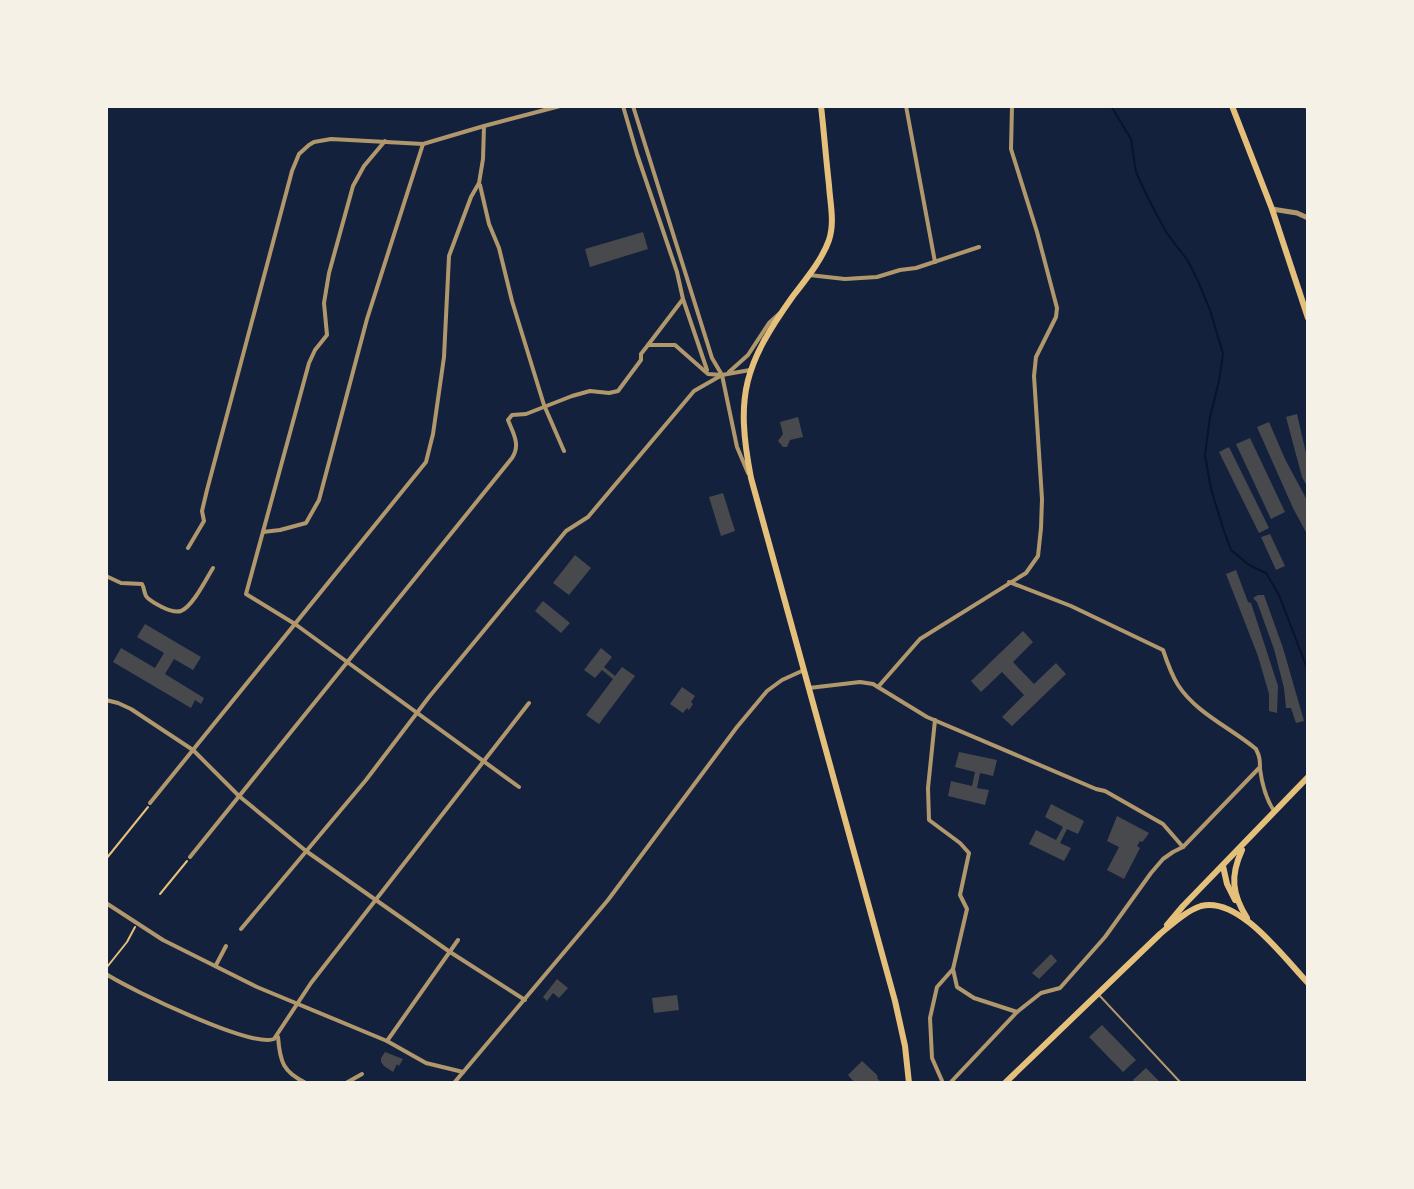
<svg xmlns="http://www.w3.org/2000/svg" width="1414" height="1189" viewBox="0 0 1414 1189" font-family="Manrope,sans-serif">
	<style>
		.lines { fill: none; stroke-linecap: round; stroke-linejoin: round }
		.stream { stroke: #0b132b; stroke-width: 2 }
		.building { fill: #48494c }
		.path { stroke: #e5c07b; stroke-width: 2 }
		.service { stroke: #b1986c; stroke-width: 2 }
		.minor { stroke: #b1986c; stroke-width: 4 }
		.tertiary { stroke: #b1986c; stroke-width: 5 }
		.primary { stroke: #e5c07b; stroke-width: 6 }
	</style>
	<rect width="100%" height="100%" fill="#14213d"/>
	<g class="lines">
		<polyline class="stream" points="1111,106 1131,139 1136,172 1147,196 1166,232 1188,261 1198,281 1210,310 1223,354 1219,381 1210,417 1205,455 1211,489 1224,531 1231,550 1249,565 1266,573 1279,595 1308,671"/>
	</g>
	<g class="building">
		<polygon points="643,232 648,249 590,267 585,249"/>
		<polygon points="1297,414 1308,462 1308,488 1302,477 1286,417"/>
		<polygon points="798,417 803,437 790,440 787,447 783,447 778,441 783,434 780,422"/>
		<polygon points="1269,422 1285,459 1308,502 1308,536 1293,508 1257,427"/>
		<polygon points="1250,438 1285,512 1271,519 1236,444"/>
		<polygon points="1229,447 1269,528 1259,533 1219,452"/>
		<polygon points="723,493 735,531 721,536 709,497"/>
		<polygon points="1270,534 1285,566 1276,570 1261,537"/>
		<polygon points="575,555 591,568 569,595 553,583"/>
		<polygon points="1236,570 1248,602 1251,603 1278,686 1277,713 1269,711 1269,694 1258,656 1226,574"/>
		<polygon points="1258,595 1264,595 1283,648 1304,721 1296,723 1291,708 1286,708 1284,688 1274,649 1257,602 1253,598"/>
		<polygon points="543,601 570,623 561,633 535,611"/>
		<polygon points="145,624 201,657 193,670 174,659 165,674 204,698 201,704 195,700 191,708 113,662 121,648 155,668 164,653 137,637"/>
		<polygon points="1023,631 1033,642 1013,662 1034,684 1056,663 1066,674 1012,726 1002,717 1024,695 1002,672 981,692 971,681"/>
		<polygon points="601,648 612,657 604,667 615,676 622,667 635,676 599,724 586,715 613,679 602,670 595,678 584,670"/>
		<polygon points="682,687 695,696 691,702 693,704 689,710 687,708 683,713 670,704"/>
		<polygon points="959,752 997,760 993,776 980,773 977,788 989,790 985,805 948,796 951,781 972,786 975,772 955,767"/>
		<polygon points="1051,804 1084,821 1078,834 1067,829 1060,843 1071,848 1064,861 1029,844 1036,830 1056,840 1063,827 1045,817"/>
		<polygon points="1117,816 1149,833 1144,840 1142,842 1140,841 1137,846 1140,848 1124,879 1107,870 1119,847 1107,841"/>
		<polygon points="1051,954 1057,961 1039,979 1032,973"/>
		<polygon points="557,979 568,988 559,998 553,993 547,1001 543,997"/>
		<polygon points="677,995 679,1010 654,1013 652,998"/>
		<polygon points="1102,1025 1136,1060 1123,1072 1089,1037"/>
		<polygon points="385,1052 403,1059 399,1066 397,1064 393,1072 384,1066 381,1062 381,1058"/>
		<polygon points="862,1061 876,1074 878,1077 877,1078 882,1083 855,1083 848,1075"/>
		<polygon points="1146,1068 1161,1083 1135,1083 1133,1080"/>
	</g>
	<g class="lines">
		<g class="path">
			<polyline points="106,859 148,807"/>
			<polyline points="160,894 187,861"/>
			<polyline points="107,967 127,942 135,927"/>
		</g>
		<polyline class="service" points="1099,995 1181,1083"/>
		<g class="minor">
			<polyline points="623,106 637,154 677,272 683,299 707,370"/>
			<polyline points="633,106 712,358 722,375 737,447 748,473"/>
			<polyline points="906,106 935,262"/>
			<polyline points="1306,106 1308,108"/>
			<polyline points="385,141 364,166 353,186 329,273 324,303 327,335 315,350 309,363 246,594 295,624 519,787"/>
			<polyline points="480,185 489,224 499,248 512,301 544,405 564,451"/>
			<polyline points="809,275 845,279 877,277 900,270 916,268 979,247"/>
			<polyline points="648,345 683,299"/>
			<polyline points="729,372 748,355 769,323 780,313"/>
			<polyline points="263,532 280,530 306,523 319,500 367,319 423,144"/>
			<polyline points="188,548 204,521 202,511 207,490 292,171 299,154 309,145 314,142 331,139 423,144 484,126 560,106"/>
			<path d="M 106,576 L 121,583 L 142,584 C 144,587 144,592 146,596 C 149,601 157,604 162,607 C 168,610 175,613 181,611 C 193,606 206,579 213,568"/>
			<path d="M 1009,582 L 1071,606 L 1163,650 C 1167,662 1171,674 1178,685 C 1196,713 1231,728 1256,749 C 1260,757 1260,761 1260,769 C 1262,784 1266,799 1274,811"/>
			<polyline points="878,687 920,639 1026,573 1038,556 1041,528 1042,499 1034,376 1036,357 1056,317 1057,308 1037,232 1011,149 1012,106"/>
			<polyline points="809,688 860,682 873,684 927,717 1096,789 1105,791 1163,824 1183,847"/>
			<polyline points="106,700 118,703 131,709 193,750 239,796 306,851 450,952 525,1000"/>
			<polyline points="935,720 928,788 929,820 960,843 969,853 960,895 967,909 953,969 957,987 974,998 1017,1012"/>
			<polyline points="150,803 426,462 433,434 444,357 449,256 471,197 479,183 483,159 484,126"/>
			<path d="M 190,857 L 512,458 C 521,445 513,433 508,420 L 512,415 L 526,414 L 572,396 L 590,391 L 609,393 L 618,391 L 641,360 L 641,354 L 648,345 L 675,345 L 708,374 L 722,375"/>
			<polyline points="106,903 163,940 257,987 387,1041 426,1063 463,1072"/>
			<polyline points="241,929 366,780 429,697 566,531 588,517 694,391 722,375 750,370"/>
			<polyline points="216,965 226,946"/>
			<path d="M 106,974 C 131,990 251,1048 274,1039 L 311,983 L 529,703"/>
			<path d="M 278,1037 C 280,1062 283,1072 306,1083"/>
			<polyline points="387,1041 458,940"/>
			<polyline points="346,1083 362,1074"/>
			<polyline points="454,1083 608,900 737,727 767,691 782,680 804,670"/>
			<polyline points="943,1083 932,1058 930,1018 937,987 953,969"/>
			<polyline points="950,1083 1017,1012 1041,993 1060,988 1105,937 1151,873 1163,859 1173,852 1183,847 1260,767"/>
		</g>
		<polyline class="tertiary" points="1272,209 1297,213 1308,218"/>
		<g class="primary">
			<path d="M 821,106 C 824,132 826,159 829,185 C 830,203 835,222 829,240 C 822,260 806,279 793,296 C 744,365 735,395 751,478 L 895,1001 L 905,1046 L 909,1083"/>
			<polyline points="1232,106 1272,209 1308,318"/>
			<path d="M 1242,850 C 1230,876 1232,894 1247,918"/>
			<polyline points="1223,866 1227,884 1235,900"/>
			<polyline points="1167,925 1183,906 1308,777"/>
			<path d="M 1005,1083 L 1160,934 C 1172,924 1186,911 1201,906 C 1239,896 1284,958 1308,983"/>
		</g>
	</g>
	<rect width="1414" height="1189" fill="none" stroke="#f6f1e7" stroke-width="216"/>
</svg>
